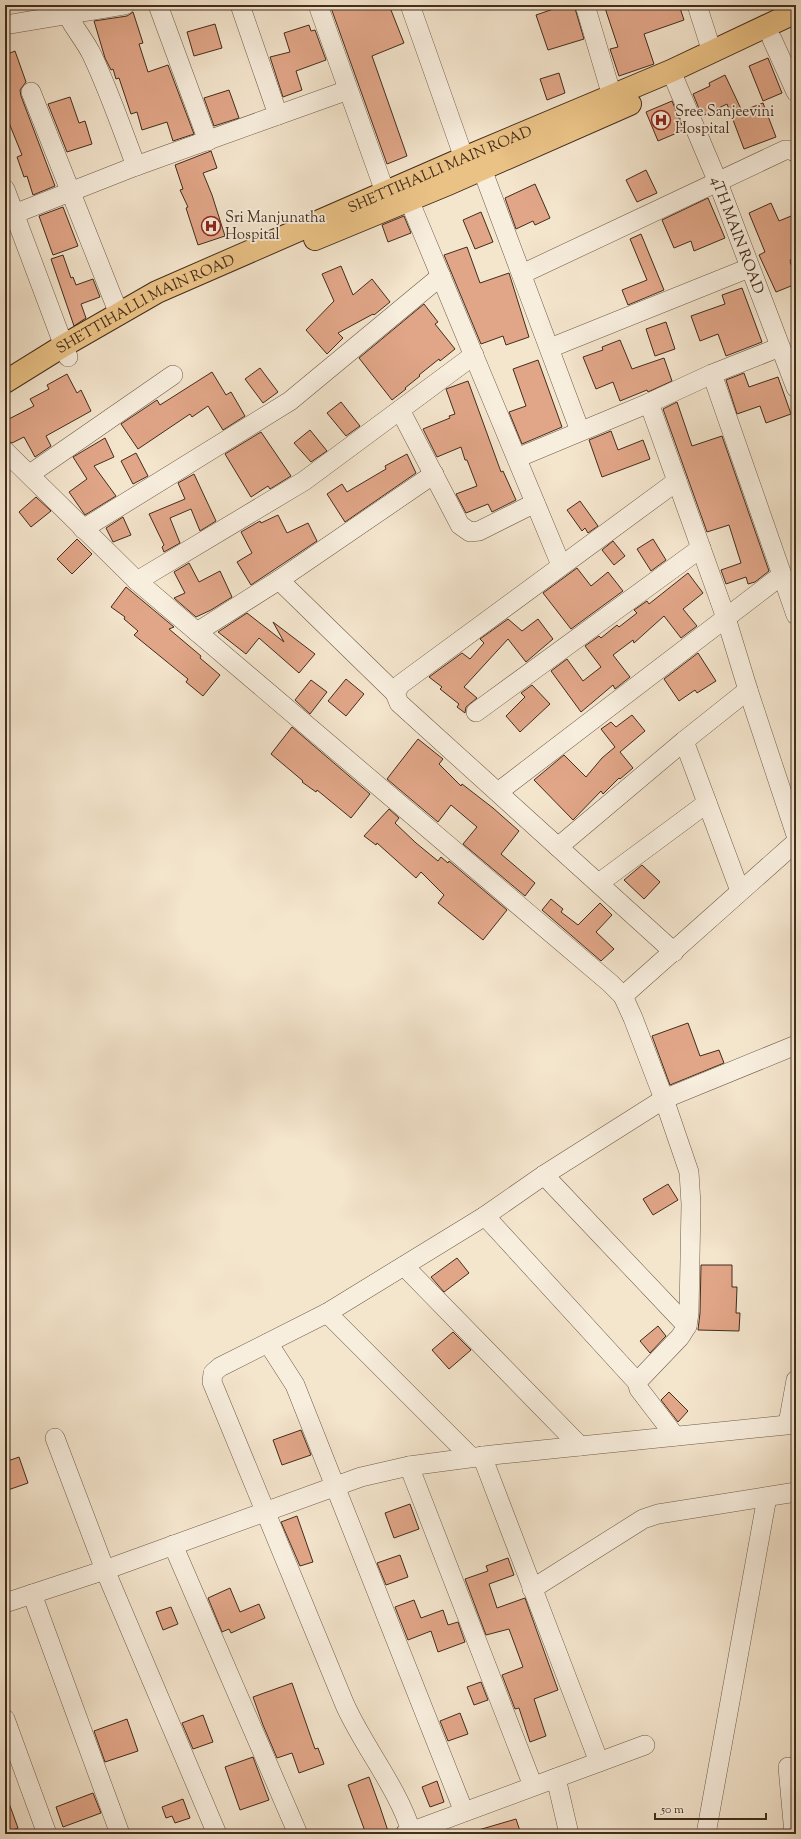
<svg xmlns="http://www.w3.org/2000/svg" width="801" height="1839" viewBox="0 0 801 1839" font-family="'Sorts Mill Goudy',serif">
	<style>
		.building { fill: #e1a688; stroke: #432d1c }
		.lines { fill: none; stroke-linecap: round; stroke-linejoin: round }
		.minor-casing { stroke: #6f5b48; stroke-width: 20 }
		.major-casing { stroke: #432d1c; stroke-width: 24 }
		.minor { stroke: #f8eede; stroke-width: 19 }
		.major { stroke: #eac286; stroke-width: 22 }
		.labels { text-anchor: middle; stroke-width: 3.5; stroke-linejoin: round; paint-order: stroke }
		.poi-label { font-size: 15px; fill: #432d1c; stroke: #f8eede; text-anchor: start }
		.street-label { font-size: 15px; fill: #432d1c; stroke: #f8eede }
	</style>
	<rect width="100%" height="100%" fill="#f4e5cd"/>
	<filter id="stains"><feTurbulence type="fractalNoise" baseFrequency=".005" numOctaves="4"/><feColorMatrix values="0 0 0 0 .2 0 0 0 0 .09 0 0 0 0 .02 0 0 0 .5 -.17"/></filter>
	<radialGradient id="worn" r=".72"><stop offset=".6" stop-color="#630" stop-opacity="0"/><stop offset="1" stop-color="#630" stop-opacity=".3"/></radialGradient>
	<g class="building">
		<polygon points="330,5 389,5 404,43 372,56 407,156 387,164"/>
		<polygon points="565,5 574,5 584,39 548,50 536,15"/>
		<polygon points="604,5 679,5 684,20 644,34 654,64 619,76 610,49 618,47"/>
		<polygon points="133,12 143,43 139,44 148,72 168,65 194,134 173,141 167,122 142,130 137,112 131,114 119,78 116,79 113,69 111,70 105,58 94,21 127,16"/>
		<polygon points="215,24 222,48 194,56 187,32"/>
		<polygon points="309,25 311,31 315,30 326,60 296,71 302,90 283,97 270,57 290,52 284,33"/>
		<polygon points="15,51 26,82 20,90 21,96 55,186 33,195 27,176 24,177 17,157 22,155 5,113 5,55"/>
		<polygon points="768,58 782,93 763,101 749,66"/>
		<polygon points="559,73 565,93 547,100 540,79"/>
		<polygon points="725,75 742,111 763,103 776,137 744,149 727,104 702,116 693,94 710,86 709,83"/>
		<polygon points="229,90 239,118 214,126 204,98"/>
		<polygon points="70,97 79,123 85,121 92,144 67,152 48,104"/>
		<polygon points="672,101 684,130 658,141 646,112"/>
		<polygon points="211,151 217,168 203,173 212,195 225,236 198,245 186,208 188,207 180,190 183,189 175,165"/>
		<polygon points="646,170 657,193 637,202 626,180"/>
		<polygon points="535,184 550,218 535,225 533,221 516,229 505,198"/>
		<polygon points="708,198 725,238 694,251 691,241 674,248 662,220"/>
		<polygon points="771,203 779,221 796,214 796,257 790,260 791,262 790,262 796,277 796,284 776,292 759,255 765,252 749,213"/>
		<polygon points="63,207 78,246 53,255 39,216"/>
		<polygon points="481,212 493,242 475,249 463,220"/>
		<polygon points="404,216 411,233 388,242 382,225"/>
		<polygon points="641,234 664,290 628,305 622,290 647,280 630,239"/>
		<polygon points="467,247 480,283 509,273 529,337 506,345 503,336 481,344 444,255"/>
		<polygon points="63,255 71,278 73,277 76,285 93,279 100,297 81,304 86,318 74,326 51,259"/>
		<polygon points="341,266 353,295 372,279 390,302 374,315 373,314 338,333 343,338 327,354 306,330 334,301 322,274"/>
		<polygon points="742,288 762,342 726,356 718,334 700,341 691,316 725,304 722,295"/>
		<polygon points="424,304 438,322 435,324 455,349 440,361 439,359 419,375 420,376 405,388 406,389 392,400 359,358"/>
		<polygon points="666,322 675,349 655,356 646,329"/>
		<polygon points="620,340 632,369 664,358 672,381 648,392 647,390 620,401 613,382 596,389 583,357 603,350 602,347"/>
		<polygon points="538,360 562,427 522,444 509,412 526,406 513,369"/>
		<polygon points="260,368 278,392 263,403 245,379"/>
		<polygon points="212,372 226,395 231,392 245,416 223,430 208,406 192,417 190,414 138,449 121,424 157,400 160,405"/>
		<polygon points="744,373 749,387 778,377 791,414 766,423 760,406 737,414 726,380"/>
		<polygon points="67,374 77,393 81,390 91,411 46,436 51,446 35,457 24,437 12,443 5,440 5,421 34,406 30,399 49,389 47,385"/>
		<polygon points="468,381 501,472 503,471 516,500 492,512 488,504 466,513 456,494 477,486 467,460 465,460 461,447 437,457 423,429 450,418 449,416 455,414 446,389"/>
		<polygon points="341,402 360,426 346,436 327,413"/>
		<polygon points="677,402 692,446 722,436 769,571 755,582 748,584 746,577 726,584 721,570 741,563 729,525 707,532 663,409"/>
		<polygon points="310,430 327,451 311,462 294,443"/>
		<polygon points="611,431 618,450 643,440 650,459 602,477 589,440"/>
		<polygon points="261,432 291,476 270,489 268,486 251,497 225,454"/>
		<polygon points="105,438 114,457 94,466 116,496 85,515 69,492 87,479 73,457"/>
		<polygon points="136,453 148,476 133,484 121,461"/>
		<polygon points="407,454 416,473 345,522 327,494 342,484 347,492 386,469 385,466"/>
		<polygon points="194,474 216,521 200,531 191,509 170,518 180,543 164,552 162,547 164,545 149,514 185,499 178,483"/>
		<polygon points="36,497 51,511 31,527 19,512"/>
		<polygon points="580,501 598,526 588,533 585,528 582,531 567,510"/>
		<polygon points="278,515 287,533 308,523 317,541 251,585 237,562 252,553 241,532 260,521 261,523"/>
		<polygon points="123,517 131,535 113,542 106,528"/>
		<polygon points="77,539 92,554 72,574 57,559"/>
		<polygon points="653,539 666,560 651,571 637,549"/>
		<polygon points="613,541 625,556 614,565 602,550"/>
		<polygon points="189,563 199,582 220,571 232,597 211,610 196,617 174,598 185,593 174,572"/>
		<polygon points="577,568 591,586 608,572 623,591 571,629 543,593"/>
		<polygon points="688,573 703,593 683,609 697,626 681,638 664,616 634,643 633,640 613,655 630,677 615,689 613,685 581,712 551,671 567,659 583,681 601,667 585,646 599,636 601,638 617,625 619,627 637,613 634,610 647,601 649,604"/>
		<polygon points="126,587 174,627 169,629 201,656 200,658 220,675 203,696 186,682 188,679 134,635 138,631 124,619 125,617 111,607"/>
		<polygon points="247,613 284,642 273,622 315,654 299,673 259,638 246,654 218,632"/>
		<polygon points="508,619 522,631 538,619 553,639 526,662 508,639 464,687 477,698 466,707 465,713 457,707 459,704 440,689 442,687 429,677 462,653 470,659 484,643 480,639"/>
		<polygon points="698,653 716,681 697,693 695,690 679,701 664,679"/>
		<polygon points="346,679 364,694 346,716 328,701"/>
		<polygon points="311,680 327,692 310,714 295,700"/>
		<polygon points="532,685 550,704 520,732 506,716 525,697 521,693"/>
		<polygon points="632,715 645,731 620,752 633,768 620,779 619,778 603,794 601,791 573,820 534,780 564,755 586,777 602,758 615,747 601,729 611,722 616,727"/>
		<polygon points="292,727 370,794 351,818 317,790 316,792 302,782 303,781 271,754"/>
		<polygon points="418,739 443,759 439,764 461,786 462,784 493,808 519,831 501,854 535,883 525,896 463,844 477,827 451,805 438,822 387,779"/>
		<polygon points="389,809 399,818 395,823 416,843 438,861 441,857 448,863 449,861 507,910 483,940 438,903 444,895 421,872 416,878 377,843 376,845 364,836"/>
		<polygon points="642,865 660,882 644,899 624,880"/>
		<polygon points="551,899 563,909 561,912 578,925 600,903 612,915 596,932 614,949 601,961 542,910"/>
		<polygon points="688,1023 700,1056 719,1050 724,1063 670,1085 652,1036"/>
		<polygon points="668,1184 678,1200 653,1215 643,1199"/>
		<polygon points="457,1258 469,1273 444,1292 431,1277"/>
		<polygon points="701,1265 732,1265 732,1287 737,1287 736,1313 740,1313 739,1331 698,1330 700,1313"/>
		<polygon points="658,1326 666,1336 650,1353 640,1341"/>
		<polygon points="453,1332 471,1350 449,1369 432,1350"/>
		<polygon points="669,1392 688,1411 678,1422 661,1400"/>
		<polygon points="301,1430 311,1455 282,1465 273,1440"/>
		<polygon points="19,1457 28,1483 5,1491 5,1462"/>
		<polygon points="410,1504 419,1529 394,1538 385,1513"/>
		<polygon points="297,1516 313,1562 300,1566 281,1522"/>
		<polygon points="400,1555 408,1577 386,1585 377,1563"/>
		<polygon points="508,1558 514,1575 489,1584 497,1608 525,1598 558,1690 534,1699 546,1736 530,1742 519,1708 515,1709 502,1675 523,1667 509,1629 486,1635 465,1579 488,1571 486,1566"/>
		<polygon points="230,1588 240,1612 259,1604 265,1618 231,1633 229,1629 222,1632 208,1598"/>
		<polygon points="414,1600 421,1618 443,1610 448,1625 458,1622 465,1642 438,1652 431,1631 408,1640 395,1607"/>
		<polygon points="171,1607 178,1624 163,1630 156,1612"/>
		<polygon points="481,1682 488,1700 474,1705 467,1687"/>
		<polygon points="292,1683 315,1749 318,1748 324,1764 299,1773 292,1753 277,1758 263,1725 253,1697"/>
		<polygon points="460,1713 468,1734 448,1741 440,1721"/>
		<polygon points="203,1715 213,1742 193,1749 182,1723"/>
		<polygon points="127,1719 138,1751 105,1762 94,1731"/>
		<polygon points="253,1757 269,1800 240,1810 225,1767"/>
		<polygon points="369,1777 380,1807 389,1834 366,1834 348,1785"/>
		<polygon points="437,1781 444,1802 430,1807 422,1787"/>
		<polygon points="93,1793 101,1813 63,1827 56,1807"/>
		<polygon points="5,1795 6,1795 18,1828 5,1833"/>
		<polygon points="183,1799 190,1818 175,1823 172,1816 166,1818 162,1807"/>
		<polygon points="516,1819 521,1834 475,1834 475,1831"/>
	</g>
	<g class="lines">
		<defs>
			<g id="minor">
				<path d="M 63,5 C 69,23 84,38 92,55 C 109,91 122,129 136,166"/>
				<polyline points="158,5 208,141"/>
				<polyline points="240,5 278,115"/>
				<polyline points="318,5 385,192"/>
				<polyline points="410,5 464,158"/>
				<polyline points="585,5 612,96 618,109"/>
				<polyline points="697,5 712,52"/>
				<polyline points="5,25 125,5"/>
				<polyline points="772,39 796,92"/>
				<path id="s1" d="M 671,71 L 717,180 L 796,388"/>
				<polyline points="31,92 119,314"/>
				<polyline points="482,169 580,431"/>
				<polyline points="5,189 68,357"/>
				<polyline points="409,200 561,565"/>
				<polyline points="14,214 136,166 348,90"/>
				<polyline points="522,274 785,150 792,150 796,153"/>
				<polyline points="550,348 749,268"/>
				<polyline points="712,374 796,615"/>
				<polyline points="649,403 726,618 748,690 796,835"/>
				<polyline points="400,410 460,525 470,532 479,531 535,503"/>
				<polyline points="5,451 137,581 610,983 623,996 633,1018 664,1099 689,1172 691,1204 689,1313 687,1326 680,1337 637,1382 639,1389 675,1436"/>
				<polyline points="517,458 649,403 712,374 780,347"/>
				<polyline points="30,474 173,375"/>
				<polyline points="83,529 290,401 441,276"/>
				<polyline points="279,580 395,693"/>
				<polyline points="137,581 304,481 474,355"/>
				<polyline points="197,632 279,580 434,474"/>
				<polyline points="476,712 701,548"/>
				<polyline points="684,741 740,891"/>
				<polyline points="498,792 782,575"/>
				<polyline points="558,847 684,741 748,690"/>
				<polyline points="599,883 707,803"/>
				<polyline points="674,952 399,703 395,693 401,684 677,481"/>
				<polyline points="623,996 796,842"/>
				<polyline points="544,1175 687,1326"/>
				<polyline points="485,1216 637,1382"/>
				<polyline points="404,1266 580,1446"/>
				<polyline points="327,1313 471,1457"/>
				<polyline points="268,1343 295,1385 464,1812"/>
				<polyline points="788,1424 796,1380"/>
				<polyline points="55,1438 105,1570 217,1834"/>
				<polyline points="482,1456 599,1762"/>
				<polyline points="409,1466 533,1786"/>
				<polyline points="173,1545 298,1834"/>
				<polyline points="532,1589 643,1519 658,1514 796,1492"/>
				<polyline points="32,1594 120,1834"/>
				<polyline points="5,1603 105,1570 361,1477 409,1466 492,1455 796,1424"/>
				<polyline points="5,1719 47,1834"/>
				<polyline points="788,1767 794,1834"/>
				<polyline points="556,1778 569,1834"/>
				<polyline points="405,1834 645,1745"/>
				<path d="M 412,1834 C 398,1788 365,1749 345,1705 L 212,1382 L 213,1373 L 220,1367 L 327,1313 L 485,1216 L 544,1175 L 664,1099 L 796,1045"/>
				<polyline points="706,1834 767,1497"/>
			</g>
			<g id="major">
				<polyline points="315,239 448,184 630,104"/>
				<path id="s2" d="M 5,382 L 63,346 L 157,292 L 464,158 L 671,71 L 796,12"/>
			</g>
		</defs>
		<use href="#minor" class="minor-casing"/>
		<use href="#major" class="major-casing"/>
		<use href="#minor" class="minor"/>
		<use href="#major" class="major"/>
	</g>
	<defs>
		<symbol id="hospital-ring" viewBox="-11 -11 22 22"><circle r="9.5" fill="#f8eede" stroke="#8f2418" stroke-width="1.5"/><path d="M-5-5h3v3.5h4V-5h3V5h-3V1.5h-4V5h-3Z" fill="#8f2418"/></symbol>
	</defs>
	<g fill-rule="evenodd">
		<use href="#hospital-ring" x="650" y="109" width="22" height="22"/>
		<use href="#hospital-ring" x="200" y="215" width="22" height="22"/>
	</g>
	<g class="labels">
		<g class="poi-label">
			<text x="675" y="116">Sree Sanjeevini<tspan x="675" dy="17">Hospital</tspan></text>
			<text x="225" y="222">Sri Manjunatha<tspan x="225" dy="17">Hospital</tspan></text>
		</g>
		<g class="street-label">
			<text dy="5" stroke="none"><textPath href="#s2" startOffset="485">SHETTIHALLI MAIN ROAD</textPath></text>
			<text dy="5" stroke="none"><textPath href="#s1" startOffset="177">4TH MAIN ROAD</textPath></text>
			<text dy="5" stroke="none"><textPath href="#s2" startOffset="161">SHETTIHALLI MAIN ROAD</textPath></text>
		</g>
	</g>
	<rect width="801" height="1839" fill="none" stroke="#f4e5cd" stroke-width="20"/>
	<rect x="6" y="6" width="789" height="1827" fill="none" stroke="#432d1c" stroke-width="2"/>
	<rect x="10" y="10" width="781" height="1819" fill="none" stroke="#432d1c"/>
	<path d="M655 1813v6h111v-6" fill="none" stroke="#432d1c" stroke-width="2"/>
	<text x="661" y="1813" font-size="12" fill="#432d1c" stroke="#f8eede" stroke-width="3" paint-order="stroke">50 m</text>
	<rect width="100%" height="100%" filter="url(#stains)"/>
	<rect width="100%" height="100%" fill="url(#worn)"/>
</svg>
